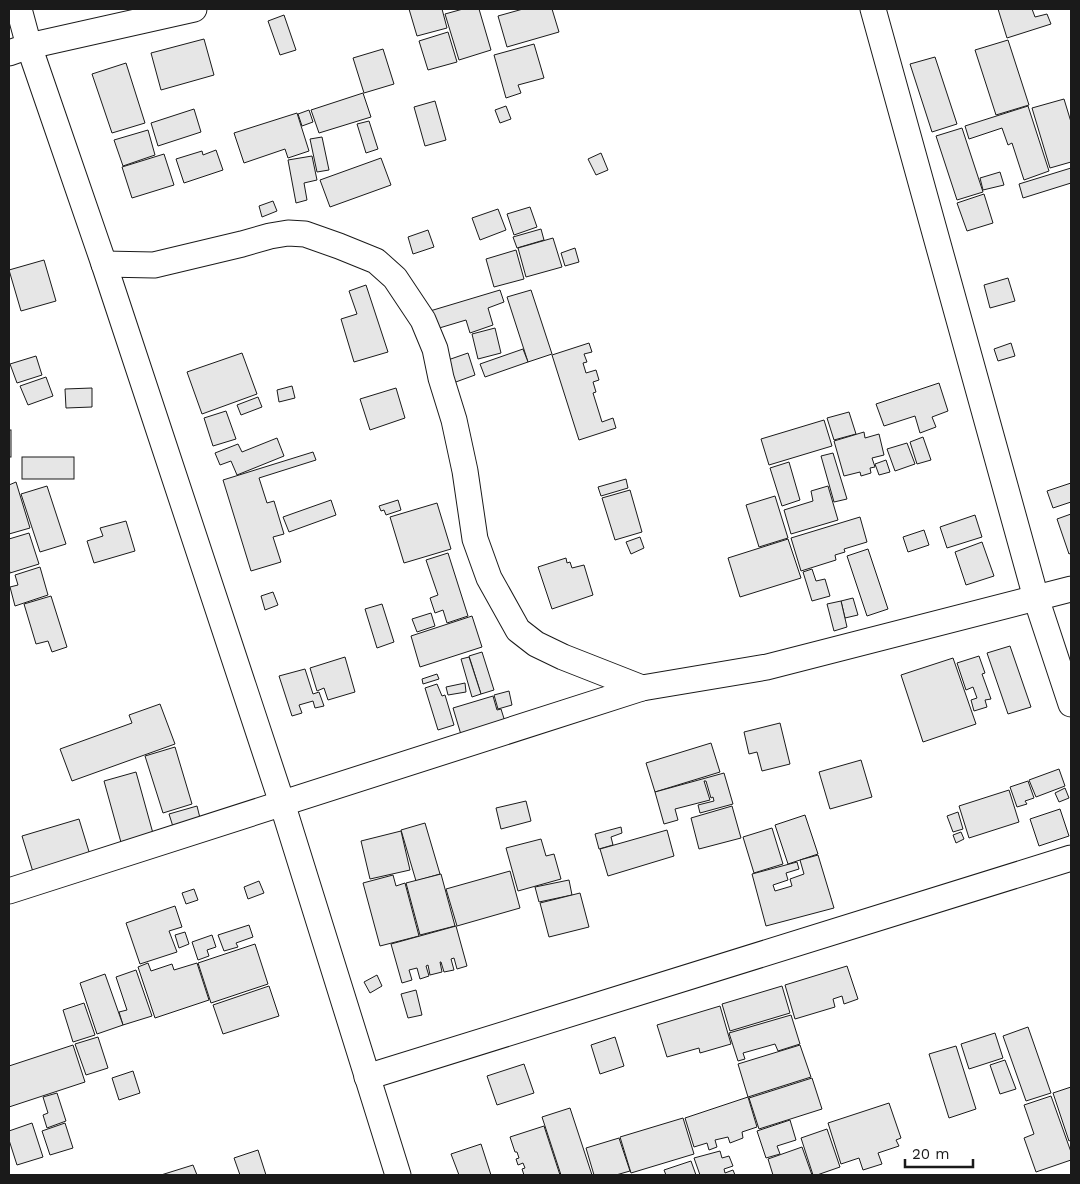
<svg xmlns="http://www.w3.org/2000/svg" width="1080" height="1184" viewBox="0 0 1080 1184" font-family="'Work Sans',sans-serif">
	<style>
		.building { fill: #e6e6e6; stroke: #1a1a1a }
		.lines { fill: none; stroke-linecap: round; stroke-linejoin: round }
		.minor-casing { stroke: #1a1a1a; stroke-width: 27 }
		.minor { stroke: #fff; stroke-width: 25 }
	</style>
	<rect width="100%" height="100%" fill="#fff"/>
	<g class="building">
		<polygon points="409,9 442,9 447,28 417,36"/>
		<polygon points="463,9 479,9 491,50 459,60 445,14"/>
		<polygon points="523,9 552,9 559,32 507,47 498,16"/>
		<polygon points="998,9 1032,9 1035,17 1047,14 1051,24 1007,38"/>
		<polygon points="284,15 296,50 280,55 268,21"/>
		<polygon points="448,32 457,62 428,70 419,41"/>
		<polygon points="204,39 214,75 161,90 151,53"/>
		<polygon points="1008,40 1029,105 996,115 975,50"/>
		<polygon points="534,44 544,78 518,85 521,93 506,98 494,55"/>
		<polygon points="383,49 394,84 364,93 353,58"/>
		<polygon points="935,57 957,124 932,132 910,64"/>
		<polygon points="126,63 145,123 112,133 92,74"/>
		<polygon points="363,93 371,117 319,133 311,110"/>
		<polygon points="1064,99 1071,122 1071,162 1050,168 1032,108"/>
		<polygon points="435,101 446,140 425,146 414,107"/>
		<polygon points="506,106 511,119 500,123 495,110"/>
		<polygon points="1028,106 1049,171 1024,180 1012,143 1008,145 1002,128 969,139 965,126"/>
		<polygon points="194,109 201,132 158,146 151,123"/>
		<polygon points="309,110 313,122 302,126 298,114"/>
		<polygon points="297,113 309,151 288,158 285,149 244,163 234,133"/>
		<polygon points="369,121 378,149 366,153 357,124"/>
		<polygon points="962,128 983,192 957,200 936,136"/>
		<polygon points="148,130 155,155 123,166 114,140"/>
		<polygon points="322,137 329,170 317,172 310,139"/>
		<polygon points="216,150 223,170 184,183 176,159 202,151 203,155"/>
		<polygon points="601,153 608,170 596,175 588,159"/>
		<polygon points="164,154 174,185 132,198 122,167"/>
		<polygon points="312,156 317,180 304,183 307,200 296,203 288,160"/>
		<polygon points="381,158 391,185 330,207 320,180"/>
		<polygon points="1071,168 1071,183 1023,198 1019,184"/>
		<polygon points="1000,172 1004,185 983,190 980,178"/>
		<polygon points="984,194 993,223 967,231 957,203"/>
		<polygon points="273,201 277,211 262,217 259,206"/>
		<polygon points="530,207 537,227 514,235 507,214"/>
		<polygon points="498,209 506,230 480,240 472,218"/>
		<polygon points="541,229 544,240 517,248 513,237"/>
		<polygon points="428,230 434,247 413,254 408,237"/>
		<polygon points="553,238 562,267 526,277 518,248"/>
		<polygon points="575,248 579,262 565,266 561,253"/>
		<polygon points="516,250 524,279 494,287 486,259"/>
		<polygon points="44,260 56,301 21,311 9,270"/>
		<polygon points="1008,278 1015,301 990,308 984,285"/>
		<polygon points="366,285 388,352 354,362 341,319 357,314 349,291"/>
		<polygon points="500,290 504,302 488,308 493,325 470,333 466,320 436,329 430,311"/>
		<polygon points="531,290 552,354 528,362 507,297"/>
		<polygon points="495,328 501,353 478,359 472,334"/>
		<polygon points="589,343 592,352 584,354 587,362 583,363 586,373 596,370 599,380 593,382 596,392 593,393 602,422 613,418 616,428 579,440 552,355"/>
		<polygon points="1011,343 1015,356 998,361 994,349"/>
		<polygon points="523,349 528,362 485,377 480,364"/>
		<polygon points="242,353 257,394 202,414 187,372"/>
		<polygon points="468,353 475,375 453,383 445,361"/>
		<polygon points="36,356 42,375 17,383 10,364"/>
		<polygon points="46,377 53,396 28,405 20,386"/>
		<polygon points="939,383 948,411 932,417 936,427 920,433 915,416 884,426 876,404"/>
		<polygon points="292,386 295,398 279,402 277,390"/>
		<polygon points="92,388 92,407 66,408 65,389"/>
		<polygon points="396,388 405,418 370,430 360,399"/>
		<polygon points="258,397 262,407 241,415 237,405"/>
		<polygon points="226,411 236,439 213,446 204,418"/>
		<polygon points="849,412 856,434 834,440 827,418"/>
		<polygon points="824,420 832,446 769,465 761,439"/>
		<rect x="9" y="430" width="2" height="27"/>
		<polygon points="864,432 865,438 879,434 884,455 872,458 875,467 870,468 871,473 861,476 860,472 844,476 834,441"/>
		<polygon points="923,437 931,460 917,464 910,442"/>
		<polygon points="277,438 284,456 237,475 231,461 220,465 215,453 238,444 242,452"/>
		<polygon points="907,443 915,464 895,471 887,449"/>
		<polygon points="313,452 316,460 259,478 267,503 274,501 284,534 273,537 281,562 251,571 223,480"/>
		<polygon points="833,453 847,499 834,502 821,456"/>
		<rect x="22" y="457" width="52" height="22"/>
		<polygon points="886,460 890,472 879,475 875,464"/>
		<polygon points="789,462 800,500 782,506 770,468"/>
		<polygon points="626,479 628,488 601,496 598,487"/>
		<polygon points="16,482 30,528 9,534 9,485"/>
		<polygon points="1071,483 1071,502 1053,508 1047,491"/>
		<polygon points="47,486 66,544 40,552 21,494"/>
		<polygon points="828,486 838,520 791,534 784,510 813,501 811,491"/>
		<polygon points="630,490 642,532 615,540 602,498"/>
		<polygon points="775,496 788,538 759,547 746,505"/>
		<polygon points="331,500 336,515 289,532 283,517"/>
		<polygon points="398,500 401,510 386,515 384,510 381,511 379,506"/>
		<polygon points="437,503 451,549 404,563 390,517"/>
		<polygon points="1071,514 1071,553 1069,554 1057,519"/>
		<polygon points="975,515 982,537 947,548 940,527"/>
		<polygon points="860,517 867,542 844,549 845,552 835,555 836,560 801,571 791,538"/>
		<polygon points="126,521 135,551 94,563 87,541 103,536 100,528"/>
		<polygon points="924,530 929,545 908,552 903,537"/>
		<polygon points="29,533 39,564 10,573 9,568 9,539"/>
		<polygon points="640,537 644,548 631,554 626,542"/>
		<polygon points="788,539 801,578 740,597 728,558"/>
		<polygon points="982,542 994,576 966,585 955,552"/>
		<polygon points="868,549 888,609 867,616 847,556"/>
		<polygon points="448,553 468,616 447,623 443,610 435,613 430,598 438,595 426,560"/>
		<polygon points="566,558 567,563 570,562 572,568 584,565 593,595 552,609 538,567"/>
		<polygon points="40,567 48,595 15,606 10,587 18,585 15,575"/>
		<polygon points="812,569 816,581 825,579 830,596 812,601 803,572"/>
		<polygon points="273,592 278,605 265,610 261,596"/>
		<polygon points="51,596 67,647 52,652 48,641 36,644 24,604"/>
		<polygon points="853,598 858,615 845,618 841,601"/>
		<polygon points="841,601 847,627 834,631 827,604"/>
		<polygon points="382,604 394,642 377,648 365,609"/>
		<polygon points="431,613 435,626 417,632 412,619"/>
		<polygon points="472,616 482,647 420,667 411,636"/>
		<polygon points="1010,646 1031,707 1008,714 987,653"/>
		<polygon points="482,652 494,690 481,694 469,656"/>
		<polygon points="979,656 985,673 982,674 991,699 985,700 987,707 974,711 971,700 977,698 973,687 966,690 957,663"/>
		<polygon points="345,657 355,692 328,700 324,688 317,691 310,668"/>
		<polygon points="469,657 481,694 472,697 461,659"/>
		<polygon points="953,658 976,724 923,742 901,675"/>
		<polygon points="305,669 313,694 319,692 324,706 315,708 313,701 299,705 302,713 292,716 279,676"/>
		<polygon points="437,674 439,679 423,684 422,679"/>
		<polygon points="465,683 466,692 448,695 446,687"/>
		<polygon points="437,684 442,696 445,695 454,725 438,730 425,688"/>
		<polygon points="509,691 512,705 498,709 494,695"/>
		<polygon points="493,696 497,710 501,709 506,725 462,738 453,708"/>
		<polygon points="160,704 175,744 72,781 60,749 132,723 129,715"/>
		<polygon points="780,723 790,764 762,771 757,752 749,754 744,732"/>
		<polygon points="711,743 720,772 655,792 646,763"/>
		<polygon points="175,747 192,804 163,813 145,756"/>
		<polygon points="861,760 872,797 830,809 819,772"/>
		<polygon points="1059,769 1065,786 1036,797 1029,780"/>
		<polygon points="136,772 154,837 122,846 104,781"/>
		<polygon points="724,773 733,804 700,813 698,805 714,801 713,797 711,798 706,781 704,781 710,800 675,809 678,820 664,824 655,792"/>
		<polygon points="1028,781 1034,798 1025,801 1027,804 1017,807 1010,787"/>
		<polygon points="1065,788 1069,798 1059,802 1055,793"/>
		<polygon points="1009,790 1019,822 969,838 959,806"/>
		<polygon points="526,801 531,821 501,829 496,808"/>
		<polygon points="197,806 202,826 175,833 169,814"/>
		<polygon points="732,806 741,838 699,849 691,818"/>
		<polygon points="1060,809 1069,836 1039,846 1030,819"/>
		<polygon points="958,812 963,829 953,832 947,816"/>
		<polygon points="805,815 818,854 788,864 775,825"/>
		<polygon points="79,819 90,855 33,872 22,836"/>
		<polygon points="425,823 440,874 416,881 401,830"/>
		<polygon points="621,827 622,833 611,837 613,845 599,849 595,834"/>
		<polygon points="772,828 783,864 754,873 743,837"/>
		<polygon points="667,830 674,856 608,876 600,849"/>
		<polygon points="401,831 410,870 370,879 361,841"/>
		<polygon points="961,832 964,839 956,843 953,835"/>
		<polygon points="541,839 546,856 554,854 561,879 518,891 506,848"/>
		<polygon points="818,855 834,908 766,926 752,874 797,862 799,869 786,873 788,880 773,885 775,891 792,886 790,879 804,874 800,860"/>
		<polygon points="510,871 520,908 457,926 446,889"/>
		<polygon points="441,874 455,926 420,935 406,883"/>
		<polygon points="393,875 396,886 405,883 419,936 380,946 363,883"/>
		<polygon points="569,880 572,895 539,902 535,887"/>
		<polygon points="259,881 264,893 248,899 244,887"/>
		<polygon points="194,889 198,900 186,904 182,893"/>
		<polygon points="580,893 589,927 549,937 540,903"/>
		<polygon points="175,906 182,927 169,931 177,952 140,964 126,923"/>
		<polygon points="249,925 253,937 236,943 238,947 224,951 218,935"/>
		<polygon points="456,926 467,966 457,969 454,958 451,959 454,970 444,972 441,962 440,962 442,972 430,975 428,965 426,966 429,976 420,979 417,968 409,970 412,980 402,983 391,944"/>
		<polygon points="185,932 189,944 179,948 175,935"/>
		<polygon points="212,935 216,947 207,950 209,956 198,960 192,942"/>
		<polygon points="255,944 268,984 211,1003 198,963"/>
		<polygon points="148,963 151,971 172,964 174,970 197,963 209,1000 155,1018 138,967"/>
		<polygon points="847,966 858,999 844,1004 842,996 833,999 835,1007 795,1019 785,985"/>
		<polygon points="136,970 152,1016 123,1025 119,1012 127,1010 116,977"/>
		<polygon points="105,974 123,1025 97,1034 80,983"/>
		<polygon points="377,975 382,986 370,993 364,982"/>
		<polygon points="269,986 279,1016 223,1034 213,1005"/>
		<polygon points="782,986 790,1013 730,1031 722,1004"/>
		<polygon points="416,990 422,1015 408,1018 401,994"/>
		<polygon points="84,1003 95,1035 73,1042 63,1010"/>
		<polygon points="720,1006 731,1044 700,1053 699,1048 667,1057 657,1025"/>
		<polygon points="791,1015 800,1044 778,1051 775,1044 743,1053 745,1059 738,1061 729,1033"/>
		<polygon points="1028,1027 1051,1093 1026,1101 1003,1036"/>
		<polygon points="995,1033 1003,1058 969,1069 961,1044"/>
		<polygon points="98,1037 108,1068 86,1075 75,1044"/>
		<polygon points="615,1037 624,1066 600,1074 591,1045"/>
		<polygon points="73,1045 85,1082 9,1107 9,1066"/>
		<polygon points="800,1045 811,1077 748,1097 738,1064"/>
		<polygon points="956,1046 976,1109 949,1118 929,1054"/>
		<polygon points="1005,1060 1016,1089 1000,1094 990,1065"/>
		<polygon points="524,1064 534,1093 497,1105 487,1076"/>
		<polygon points="133,1071 140,1093 119,1100 112,1078"/>
		<polygon points="812,1078 822,1109 759,1129 749,1098"/>
		<polygon points="1071,1087 1071,1140 1069,1141 1053,1093"/>
		<polygon points="57,1093 66,1121 47,1128 43,1115 48,1113 43,1097"/>
		<polygon points="1051,1096 1071,1152 1071,1160 1036,1172 1024,1138 1034,1134 1024,1105"/>
		<polygon points="748,1097 757,1127 742,1132 743,1138 730,1143 728,1137 715,1140 717,1147 709,1150 707,1143 694,1147 685,1118"/>
		<polygon points="889,1103 901,1138 896,1140 899,1146 878,1153 882,1164 863,1170 859,1158 841,1164 828,1123"/>
		<polygon points="570,1108 592,1175 561,1175 542,1117"/>
		<polygon points="683,1118 694,1154 631,1173 620,1137"/>
		<polygon points="790,1120 796,1140 777,1146 780,1154 766,1158 757,1131"/>
		<polygon points="32,1123 43,1157 17,1165 9,1140 9,1131"/>
		<polygon points="65,1123 73,1148 50,1155 42,1131"/>
		<polygon points="544,1126 560,1175 524,1175 522,1169 525,1168 523,1163 518,1165 516,1159 519,1158 517,1152 515,1152 510,1137"/>
		<polygon points="827,1129 840,1167 817,1175 813,1175 801,1138"/>
		<polygon points="619,1138 630,1171 616,1175 594,1175 586,1148"/>
		<polygon points="481,1144 491,1175 459,1175 451,1154"/>
		<polygon points="802,1147 812,1175 773,1175 768,1159"/>
		<polygon points="258,1150 266,1175 240,1175 234,1158"/>
		<polygon points="720,1151 722,1158 729,1156 733,1166 724,1169 725,1173 733,1170 735,1175 700,1175 694,1158"/>
		<polygon points="691,1161 696,1175 666,1175 664,1170"/>
		<polygon points="193,1165 197,1175 161,1175"/>
	</g>
	<g class="lines">
		<defs>
			<g id="minor">
				<polyline points="19,9 29,46 104,264 282,803 398,1175"/>
				<polyline points="873,9 1036,598 1071,704"/>
				<polyline points="9,53 29,46 194,9"/>
				<polyline points="104,264 154,265 242,244 270,236 288,233 305,234 339,246 376,261 395,278 423,320 435,349 441,378 454,420 465,471 475,539 489,578 518,630 536,644 563,657 642,688"/>
				<polyline points="9,891 642,688 767,667 1071,589"/>
				<polyline points="367,1077 1071,858"/>
			</g>
		</defs>
		<use href="#minor" class="minor-casing"/>
		<use href="#minor" class="minor"/>
	</g>
	<rect width="1080" height="1184" fill="none" stroke="#1a1a1a" stroke-width="20"/>
	<path d="M905 1159v8h68v-8" fill="none" stroke="#1a1a1a" stroke-width="2.5"/>
	<text x="912" y="1159" font-size="15" fill="#1a1a1a" stroke="#ffffff" stroke-width="4" paint-order="stroke">20 m</text>
</svg>
